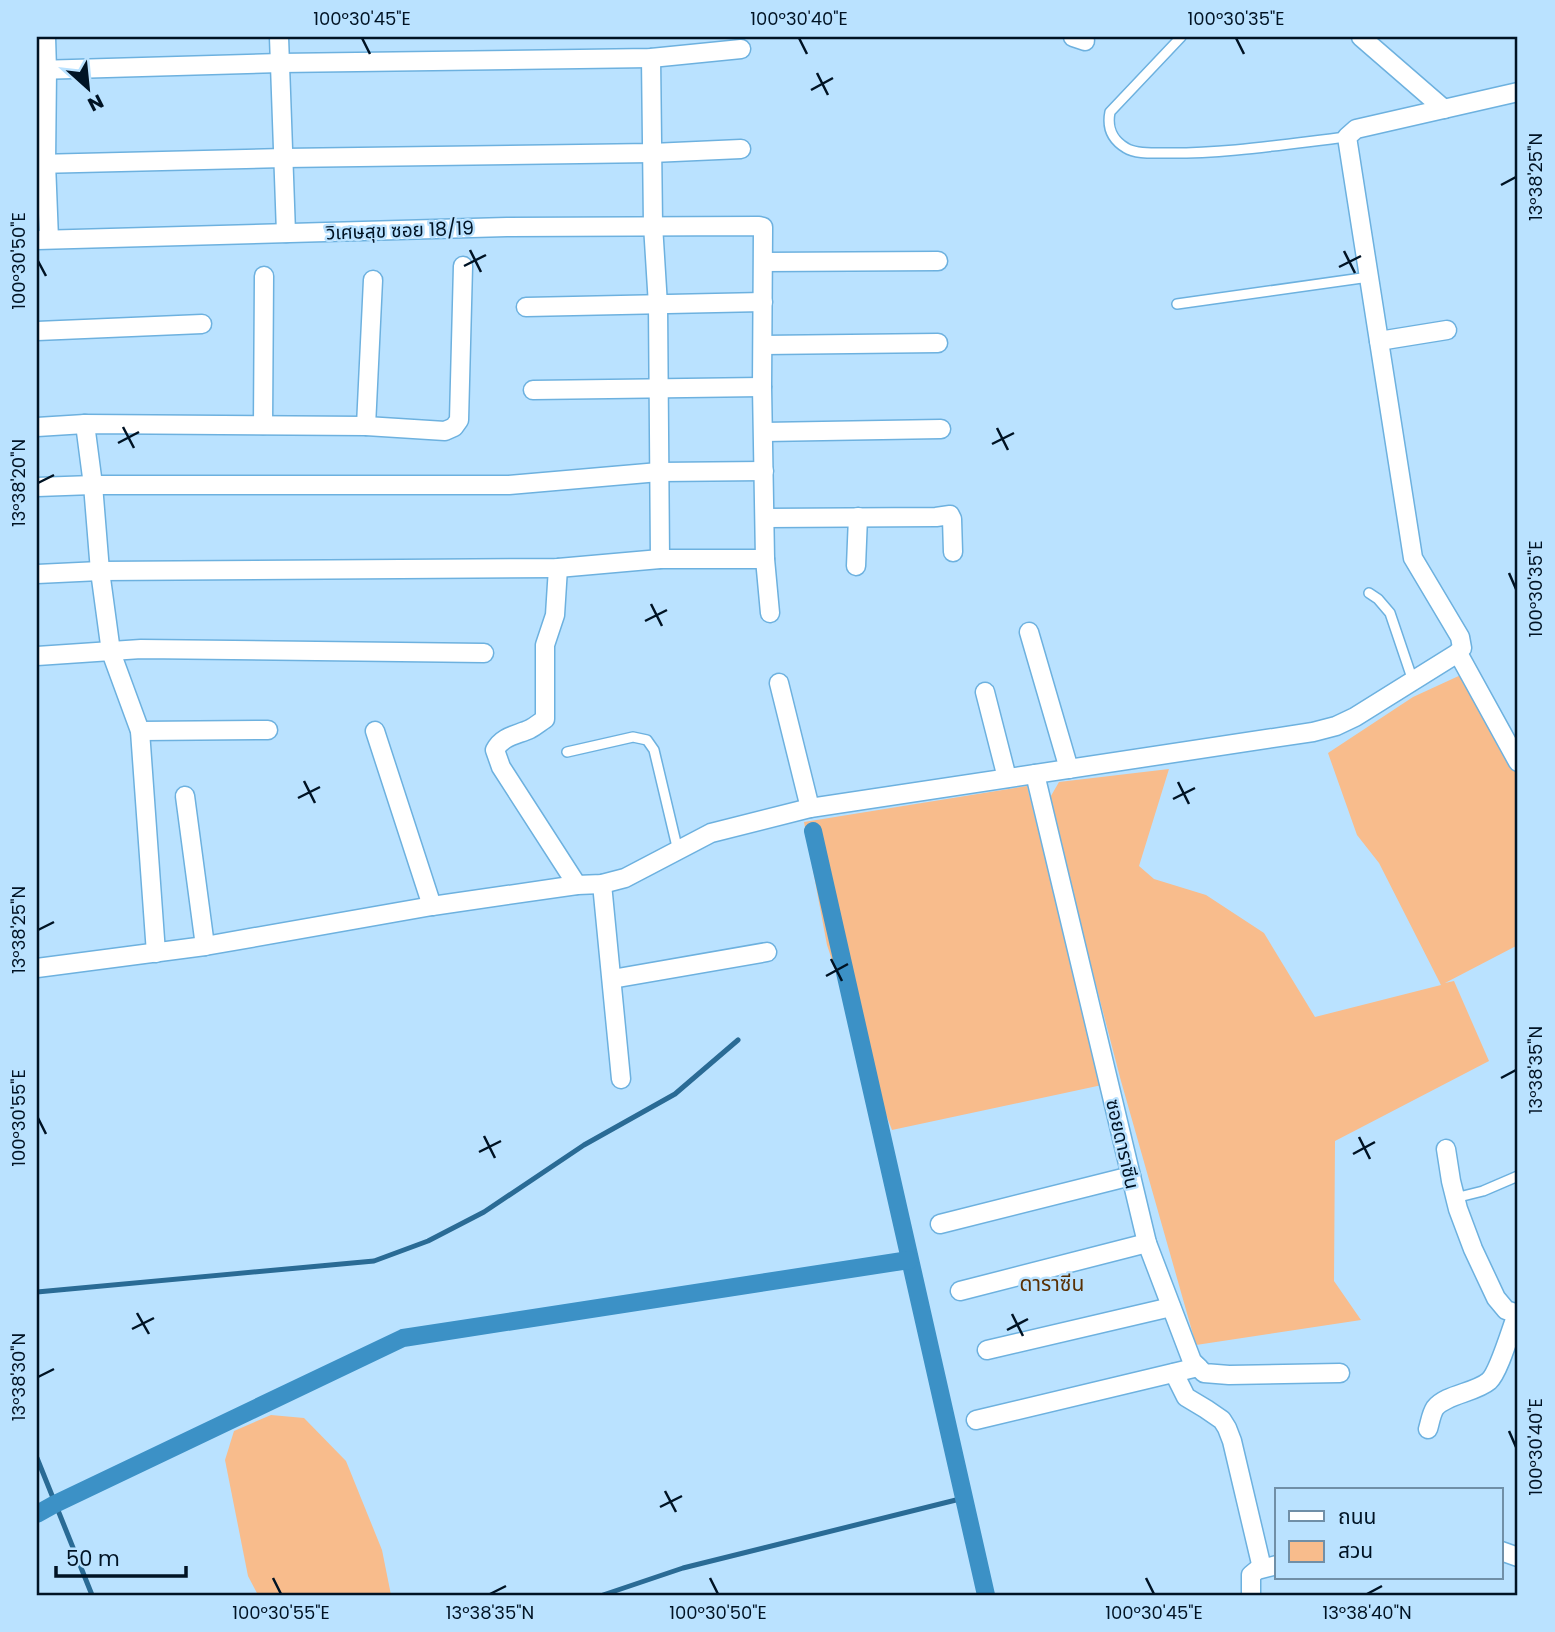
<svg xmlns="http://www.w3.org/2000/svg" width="1555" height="1632" viewBox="0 0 1555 1632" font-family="Poppins,'Noto Sans Thai',sans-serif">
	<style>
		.green { fill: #f8bc8c }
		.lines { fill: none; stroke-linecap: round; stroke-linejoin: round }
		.stream { stroke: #2a6b95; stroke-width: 5 }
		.canal { stroke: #3c91c6; stroke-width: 18 }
		.lane-casing { stroke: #6db1df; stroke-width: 12 }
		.street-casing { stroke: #6db1df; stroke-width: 21 }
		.lane { stroke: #fff; stroke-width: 9 }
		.street { stroke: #fff; stroke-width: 18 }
		.ticks { fill: none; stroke: #001324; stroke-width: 2.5 }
		.labels { text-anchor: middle; stroke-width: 5; stroke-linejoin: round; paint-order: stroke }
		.street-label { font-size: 19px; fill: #001324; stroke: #bae2ff }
		.neighbourhood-label { font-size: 21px; fill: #593004; stroke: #bae2ff }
		.neatline { fill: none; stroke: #001324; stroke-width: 2.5 }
		.ticks-label { font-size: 18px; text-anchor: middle; fill: #001324 }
	</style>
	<rect width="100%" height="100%" fill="#bae2ff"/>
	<g class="green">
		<polygon points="1463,674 1518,774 1518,945 1445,983 1454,981 1489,1061 1335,1141 1334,1281 1361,1320 1196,1345 1121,1081 1048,801 1059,782 1169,769 1139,866 1154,879 1206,895 1264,933 1315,1017 1441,985 1379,863 1357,835 1328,753 1413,697"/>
		<polygon points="1027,786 1102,1085 892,1130 868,1068 827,945 804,822"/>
		<polygon points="271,1415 304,1418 346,1461 382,1550 391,1595 258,1595 248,1576 225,1460 234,1431"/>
	</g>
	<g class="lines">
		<g class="stream">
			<polyline points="37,1292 374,1261 428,1241 484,1212 584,1145 675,1094 738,1040"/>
			<polyline points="37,1458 92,1595"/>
			<polyline points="603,1595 683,1568 964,1498"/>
		</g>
		<g class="canal">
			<polyline points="813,831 986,1595"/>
			<polyline points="37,1514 55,1504 403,1338 909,1260"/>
		</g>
		<defs>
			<g id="lane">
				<path d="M 1181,37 L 1110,112 C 1107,127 1111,139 1126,148 C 1135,154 1152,153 1163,153 C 1225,154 1286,144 1347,137"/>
				<polyline points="1177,304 1369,277"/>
				<polyline points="1369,593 1378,599 1390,613 1413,681"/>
				<polyline points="567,752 633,737 647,740 654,750 678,851"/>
				<polyline points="1455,1198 1483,1191 1518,1176"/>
			</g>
			<g id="street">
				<polyline points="46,37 47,70 46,163 49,239"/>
				<polyline points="279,37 286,233"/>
				<polyline points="1073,37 1085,41"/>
				<polyline points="1361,37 1444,109"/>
				<polyline points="651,58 653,225 658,305 660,559"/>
				<polyline points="37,70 280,63 651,58 741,49"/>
				<polyline points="37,164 284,158 652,153 741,149"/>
				<polyline points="37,240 507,227 759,226 763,227 763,231 762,387 765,559 660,559 558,568 100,571 37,574"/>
				<polyline points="764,262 938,261"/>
				<polyline points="526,307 763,302"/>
				<polyline points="37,331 202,324"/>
				<polyline points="1379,341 1447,330"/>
				<polyline points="763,345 938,343"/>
				<polyline points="533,390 762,387"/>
				<polyline points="85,424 93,485 100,571 111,652 140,731 156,953"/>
				<polyline points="263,425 264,276"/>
				<polyline points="366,426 373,280"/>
				<polyline points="37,427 85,424 366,426 445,431 454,427 459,420 463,266"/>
				<polyline points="764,432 941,429"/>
				<polyline points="37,487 93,485 509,485 659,472 764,471"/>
				<polyline points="765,518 936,517 950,515 952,519 953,552"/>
				<polyline points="765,559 770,613"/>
				<polyline points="856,566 858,517"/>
				<path d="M 558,568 L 555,615 L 545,645 L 545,719 C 540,722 536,726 530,729 C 517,735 502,736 495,750 L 501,767 L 577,885"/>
				<polyline points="1029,632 1069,769"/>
				<polyline points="1458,653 1518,762"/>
				<polyline points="37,656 141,649 484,653"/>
				<polyline points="779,683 810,808"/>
				<polyline points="985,692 1007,778"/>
				<polyline points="140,731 268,730"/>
				<polyline points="375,731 432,906"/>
				<polyline points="1035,774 1147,1243 1192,1361 1204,1373 1229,1375 1340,1373"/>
				<polyline points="185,796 205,946"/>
				<polyline points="602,884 621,1079"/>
				<polyline points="37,968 205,946 432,906 577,885 602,884 625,878 711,833 810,808 1313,732 1336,726 1355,717 1456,654 1462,648 1460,637 1413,558 1347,137 1356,129 1518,92"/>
				<polyline points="612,979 767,952"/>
				<polyline points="1446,1149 1451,1181 1458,1209 1473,1249 1496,1298 1506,1310 1518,1314"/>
				<polyline points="940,1224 1131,1176"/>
				<polyline points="960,1291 1147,1243"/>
				<polyline points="987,1350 1171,1307"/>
				<polyline points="1174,1373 1186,1397 1206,1409 1222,1420 1227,1428 1232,1441 1262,1568"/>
				<polyline points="976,1420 1198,1367"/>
				<path d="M 1428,1429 C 1430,1423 1431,1414 1435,1408 C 1446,1394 1475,1393 1489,1381 C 1499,1372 1511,1329 1517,1314"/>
				<polyline points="1501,1551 1518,1557"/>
				<polyline points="1251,1595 1251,1575 1257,1570 1277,1565"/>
			</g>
		</defs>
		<use href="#lane" class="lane-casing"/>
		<use href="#street" class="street-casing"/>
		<use href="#lane" class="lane"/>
		<use href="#street" class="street"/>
	</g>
	<path class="ticks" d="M 362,38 L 370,54M 799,38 L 807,54M 1236,38 L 1244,54M 817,73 L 828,95M 811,90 L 833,78M 1501,185 L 1516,177M 470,250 L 481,272M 1344,251 L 1355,273M 38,261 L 46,276M 464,266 L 486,255M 1339,267 L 1361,256M 123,427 L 134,448M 997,428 L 1008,450M 118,443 L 139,432M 992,444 L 1014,433M 38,483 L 54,475M 1509,573 L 1516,589M 651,604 L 662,626M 645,621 L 667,610M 304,781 L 315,803M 1178,782 L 1189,804M 298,798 L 320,787M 1173,799 L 1195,788M 38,930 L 54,922M 831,959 L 842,981M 826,976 L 848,964M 1501,1078 L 1516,1070M 38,1118 L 46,1134M 484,1136 L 495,1158M 1359,1137 L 1370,1159M 479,1152 L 501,1141M 1353,1154 L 1375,1142M 137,1313 L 149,1334M 1012,1314 L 1023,1336M 132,1329 L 154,1318M 1007,1330 L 1028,1319M 38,1377 L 54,1369M 1509,1431 L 1516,1447M 665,1491 L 676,1512M 660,1507 L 682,1496M 273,1578 L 281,1594M 710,1578 L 718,1594M 1146,1578 L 1154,1594M 490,1594 L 506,1586M 1367,1594 L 1382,1586"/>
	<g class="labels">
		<g class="street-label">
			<text transform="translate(400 230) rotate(-2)" y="7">วิเศษสุข ซอย 18/19</text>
			<text transform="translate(1123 1144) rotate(77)" y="7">ซอยดาราซีน</text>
		</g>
		<g class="neighbourhood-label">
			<text x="1052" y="1291">ดาราซีน</text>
		</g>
	</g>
	<rect width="1555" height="1632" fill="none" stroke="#bae2ff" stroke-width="77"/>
	<rect x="1275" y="1488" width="228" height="91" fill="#bae2ff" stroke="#708fa7" stroke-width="2"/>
	<rect x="1289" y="1511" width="35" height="10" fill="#ffffff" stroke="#708fa7" stroke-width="2"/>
	<text x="1338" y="1524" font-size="21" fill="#001324">ถนน</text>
	<rect x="1289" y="1541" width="35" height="21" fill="#f8bc8c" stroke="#708fa7" stroke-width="2"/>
	<text x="1338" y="1558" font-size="21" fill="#001324">สวน</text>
	<g transform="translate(88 88) rotate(153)" stroke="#bae2ff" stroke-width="5" paint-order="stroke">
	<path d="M0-5L12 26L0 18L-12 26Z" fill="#001324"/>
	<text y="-10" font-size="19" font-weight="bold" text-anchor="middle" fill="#001324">N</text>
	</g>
	<path d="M56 1566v10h130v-10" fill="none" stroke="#001324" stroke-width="3.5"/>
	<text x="66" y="1566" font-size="21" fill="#001324" stroke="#bae2ff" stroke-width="5" paint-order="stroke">50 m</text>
	<rect x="38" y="38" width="1478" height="1556" class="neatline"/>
	<g class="ticks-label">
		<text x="362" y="25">100°30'45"E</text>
		<text x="799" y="25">100°30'40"E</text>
		<text x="1236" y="25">100°30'35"E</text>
		<text transform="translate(1536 177) rotate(-90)" y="6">13°38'25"N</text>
		<text transform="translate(19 261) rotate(-90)" y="6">100°30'50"E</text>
		<text transform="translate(19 483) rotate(-90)" y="6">13°38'20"N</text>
		<text transform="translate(1536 589) rotate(-90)" y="6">100°30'35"E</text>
		<text transform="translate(19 930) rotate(-90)" y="6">13°38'25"N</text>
		<text transform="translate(1536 1070) rotate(-90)" y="6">13°38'35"N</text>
		<text transform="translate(19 1118) rotate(-90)" y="6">100°30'55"E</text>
		<text transform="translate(19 1377) rotate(-90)" y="6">13°38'30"N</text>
		<text transform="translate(1536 1447) rotate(-90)" y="6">100°30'40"E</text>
		<text x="281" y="1619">100°30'55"E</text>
		<text x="490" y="1619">13°38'35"N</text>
		<text x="718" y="1619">100°30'50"E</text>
		<text x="1154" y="1619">100°30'45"E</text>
		<text x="1367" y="1619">13°38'40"N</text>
	</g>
</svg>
